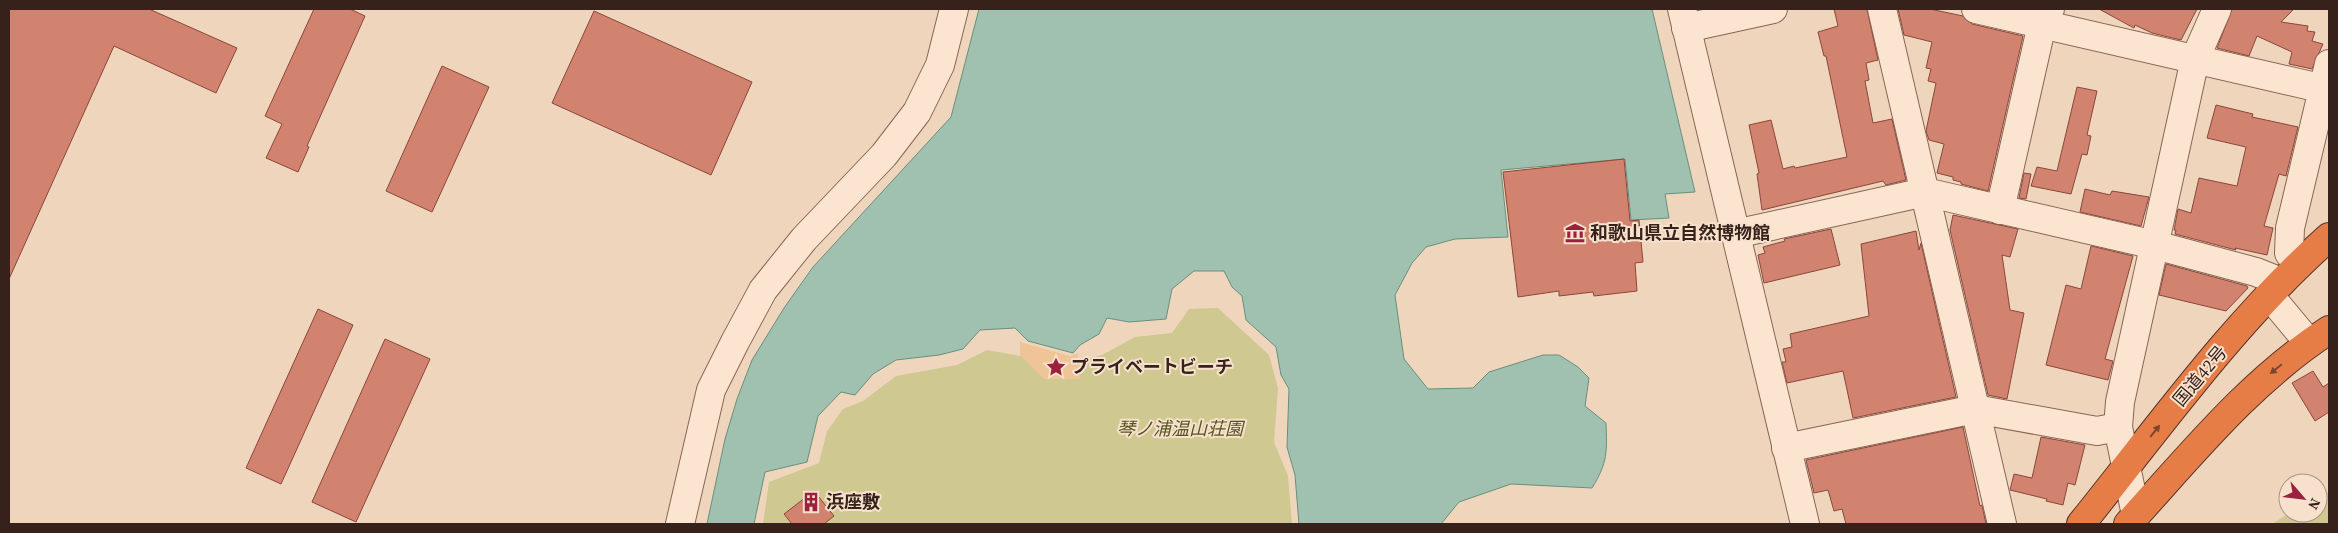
<svg xmlns="http://www.w3.org/2000/svg" width="2338" height="533" viewBox="0 0 2338 533" font-family="'Source Serif 4','Noto Sans JP',serif">
	<style>
		.green { fill: #cfc890 }
		.sand { fill: #efc497 }
		.water { fill: #a1c1b0; stroke: #688f7d }
		.building { fill: #d18370; stroke: #8a4739 }
		.lines { fill: none; stroke-linecap: round; stroke-linejoin: round }
		.minor-casing { stroke: #896555; stroke-width: 30 }
		.highway-casing { stroke: #56352a; stroke-width: 30 }
		.minor { stroke: #fbe5d0; stroke-width: 28 }
		.highway { stroke: #e67c46; stroke-width: 28 }
		.oneway { fill: #7d462c }
		.labels { text-anchor: middle; stroke-width: 4; stroke-linejoin: round; paint-order: stroke }
		.poi-label { font-size: 18px; font-weight: bold; fill: #37221b; stroke: #f7e1cd; text-anchor: start }
		.street-label { font-size: 18px; fill: #37221b; stroke: #f7e1cd }
		.park-label { font-size: 18px; font-style: italic; fill: #545520; stroke: #f7e1cd }
	</style>
	<rect width="100%" height="100%" fill="#f0d5bd"/>
	<g class="green">
		<polygon points="1218,308 1269,355 1278,388 1274,442 1288,476 1292,524 763,524 769,482 819,463 827,431 843,409 863,401 896,376 957,365 987,350 1066,364 1102,355 1135,337 1172,333 1189,309"/>
		<polygon points="2329,492 2329,524 2272,524 2289,513 2318,513 2318,497"/>
	</g>
	<polygon class="sand" points="1020,342 1070,356 1078,353 1080,379 1044,379 1020,355"/>
	<path class="water" d="M 979,9 L 1652,9 L 1695,192 L 1665,194 L 1669,218 L 1631,220 L 1625,159 L 1501,170 L 1508,237 L 1455,239 L 1426,247 L 1412,263 L 1395,295 L 1404,359 L 1428,389 L 1473,388 L 1489,372 L 1543,355 L 1559,355 L 1578,367 L 1589,378 L 1585,406 L 1606,423 C 1607,452 1608,462 1592,488 L 1511,484 L 1459,502 L 1441,524 L 1299,524 L 1295,475 L 1287,447 L 1289,389 L 1281,375 L 1276,347 L 1246,320 L 1242,296 L 1232,287 L 1224,271 L 1194,271 L 1172,289 L 1166,319 L 1129,322 L 1107,318 L 1099,334 L 1080,345 L 1073,353 L 1028,341 L 1015,328 L 980,330 L 963,349 L 939,355 L 896,360 L 873,374 L 855,395 L 841,392 L 818,416 L 807,462 L 765,472 L 754,524 L 707,524 L 725,439 L 737,399 L 752,360 L 784,308 L 813,267 L 951,117 Z"/>
	<g class="building">
		<polygon points="9,9 149,9 237,48 216,93 114,46 9,279"/>
		<polygon points="314,9 350,9 365,16 307,146 309,147 298,172 266,158 282,124 265,116"/>
		<polygon points="1834,9 1867,9 1878,60 1866,63 1869,80 1865,81 1873,123 1892,119 1906,180 1886,185 1883,181 1762,210 1757,174 1759,173 1749,125 1771,120 1783,169 1794,166 1795,168 1847,157 1826,56 1824,56 1818,32 1838,26"/>
		<polygon points="1898,9 1930,9 1963,16 1972,24 2023,36 1988,191 1961,184 1961,182 1953,180 1953,177 1937,173 1944,144 1929,140 1926,131 1936,83 1928,81 1931,69 1926,68 1932,42 1904,35"/>
		<polygon points="2099,9 2197,9 2181,40 2152,33 2135,25 2134,28"/>
		<polygon points="2232,9 2294,9 2281,22 2308,26 2307,31 2315,32 2312,41 2323,44 2312,69 2289,64 2292,52 2257,36 2249,56 2217,48"/>
		<polygon points="594,11 752,82 711,175 552,103"/>
		<polygon points="442,66 489,87 432,212 386,191"/>
		<polygon points="2077,87 2097,91 2087,135 2091,136 2087,155 2082,154 2071,194 2031,186 2037,167 2057,171"/>
		<polygon points="2216,105 2253,114 2252,117 2298,127 2286,176 2279,174 2264,226 2273,228 2267,255 2235,248 2236,250 2175,234 2176,230 2174,230 2178,209 2191,213 2199,178 2237,186 2246,147 2207,138"/>
		<polygon points="1624,159 1630,221 1639,220 1643,262 1635,263 1637,291 1594,296 1593,292 1559,296 1559,291 1518,297 1503,172"/>
		<polygon points="2024,173 2031,174 2026,199 2019,198"/>
		<polygon points="2085,189 2110,195 2112,191 2149,197 2141,226 2080,212"/>
		<polygon points="1953,215 2018,229 2010,257 2002,255 2010,310 2024,313 2007,399 1988,395 1950,230"/>
		<polygon points="1831,229 1840,265 1764,283 1758,255 1765,253 1763,247 1785,241 1784,239"/>
		<polygon points="1916,231 1919,250 1921,243 1956,397 1853,418 1843,371 1787,383 1782,362 1786,362 1783,349 1792,347 1790,334 1869,316 1861,244"/>
		<polygon points="2091,246 2133,256 2105,359 2113,361 2108,380 2046,365 2066,285 2081,289"/>
		<polygon points="2166,264 2247,286 2248,288 2226,311 2159,295"/>
		<polygon points="318,309 353,325 281,484 246,468"/>
		<polygon points="385,339 430,359 356,522 312,502"/>
		<polygon points="2313,371 2323,387 2329,383 2329,412 2315,421 2292,383"/>
		<polygon points="1963,427 1980,506 1982,505 1986,524 1846,524 1842,509 1834,511 1828,490 1814,493 1806,460"/>
		<polygon points="2041,437 2085,445 2075,485 2068,483 2063,505 2046,501 2047,499 2010,490 2014,474 2032,478"/>
		<polygon points="814,491 834,516 824,524 792,524 784,514"/>
	</g>
	<g class="lines">
		<defs>
			<g id="minor">
				<polyline points="1682,9 1805,524"/>
				<polyline points="1882,9 2002,524"/>
				<polyline points="1976,9 2329,90"/>
				<polyline points="1686,28 1773,9"/>
				<polyline points="2000,210 2042,24 2050,9"/>
				<polyline points="1735,234 1925,192 2155,245 2256,272 2281,282"/>
				<polyline points="2298,265 2289,253 2290,228 2329,64"/>
				<polyline points="2269,295 2309,343"/>
				<polyline points="1786,448 1975,409 2097,431 2118,427"/>
				<polyline points="2136,515 2118,427 2120,402 2195,59 2217,9"/>
				<polyline points="680,524 711,390 735,342 763,290 804,239 884,155 917,112 940,65 954,9"/>
			</g>
			<g id="highway">
				<path d="M 2081,524 C 2159,427 2235,320 2329,237"/>
				<path d="M 2128,524 C 2191,455 2250,381 2329,330"/>
			</g>
		</defs>
		<use href="#minor" class="minor-casing"/>
		<use href="#highway" class="highway-casing"/>
		<use href="#minor" class="minor"/>
		<use href="#highway" class="highway"/>
	</g>
	<defs><path id="oneway-solid" d="M-6-.8H1V-3.2L6.5 0L1 3.2V.8H-6Z" transform="scale(1.25)"/></defs>
	<g class="oneway">
		<use href="#oneway-solid" transform="translate(2276 369) rotate(141)"/>
		<use href="#oneway-solid" transform="translate(2155 431) rotate(-51)"/>
	</g>
	<defs>
		<symbol id="museum-bare" viewBox="-9 -9 18 18"><path d="M0-6L6-3V-2H-6V-3ZM-5-1h2V3h-2ZM-1-1h2V3h-2ZM3-1h2V3H3ZM-6 4H6V6H-6Z" fill="#9c213e" stroke="#f7e1cd" stroke-width="2.5" paint-order="stroke"/></symbol>
		<symbol id="sight-bare" viewBox="-9 -9 18 18"><path d="M0-6L1.8-2.2L6-1.7L2.9 1.2L3.7 5.4L0 3.3L-3.7 5.4L-2.9 1.2L-6-1.7L-1.8-2.2Z" fill="#9c213e" stroke="#f7e1cd" stroke-width="2.5" paint-order="stroke"/></symbol>
		<symbol id="building-bare" viewBox="-9 -9 18 18"><path d="M-4-6H4V6H1V3H-1V6H-4ZM-2.5-4.3h1.7v1.8h-1.7ZM.8-4.3h1.7v1.8H.8ZM-2.5-1h1.7V.8h-1.7ZM.8-1h1.7V.8H.8Z" fill="#9c213e" stroke="#f7e1cd" stroke-width="2.5" paint-order="stroke"/></symbol>
	</defs>
	<g fill-rule="evenodd">
		<use href="#museum-bare" x="1561" y="219" width="28" height="28"/>
		<use href="#sight-bare" x="1042" y="353" width="28" height="28"/>
		<use href="#building-bare" x="797" y="488" width="28" height="28"/>
	</g>
	<g class="labels">
		<g class="poi-label">
			<text x="1590" y="239">和歌山県立自然博物館</text>
			<text x="1071" y="373">プライベートビーチ</text>
			<text x="826" y="508">浜座敷</text>
		</g>
		<g class="street-label">
			<text transform="translate(2200 376) rotate(-50)" y="6">国道42号</text>
		</g>
		<g class="park-label">
			<text x="1180" y="435">琴ノ浦温山荘園</text>
		</g>
	</g>
	<rect width="2338" height="533" fill="none" stroke="#37221b" stroke-width="20"/>
	<g transform="translate(2303 498) rotate(118)"><circle r="24" fill="#f7e1cd" stroke="#aa9586"/>
	<path d="M0-4L9 19L0 12L-9 19Z" fill="#9c213e"/>
	<text y="-8" font-size="14" font-weight="bold" text-anchor="middle" fill="#37221b">N</text>
	</g>
</svg>
